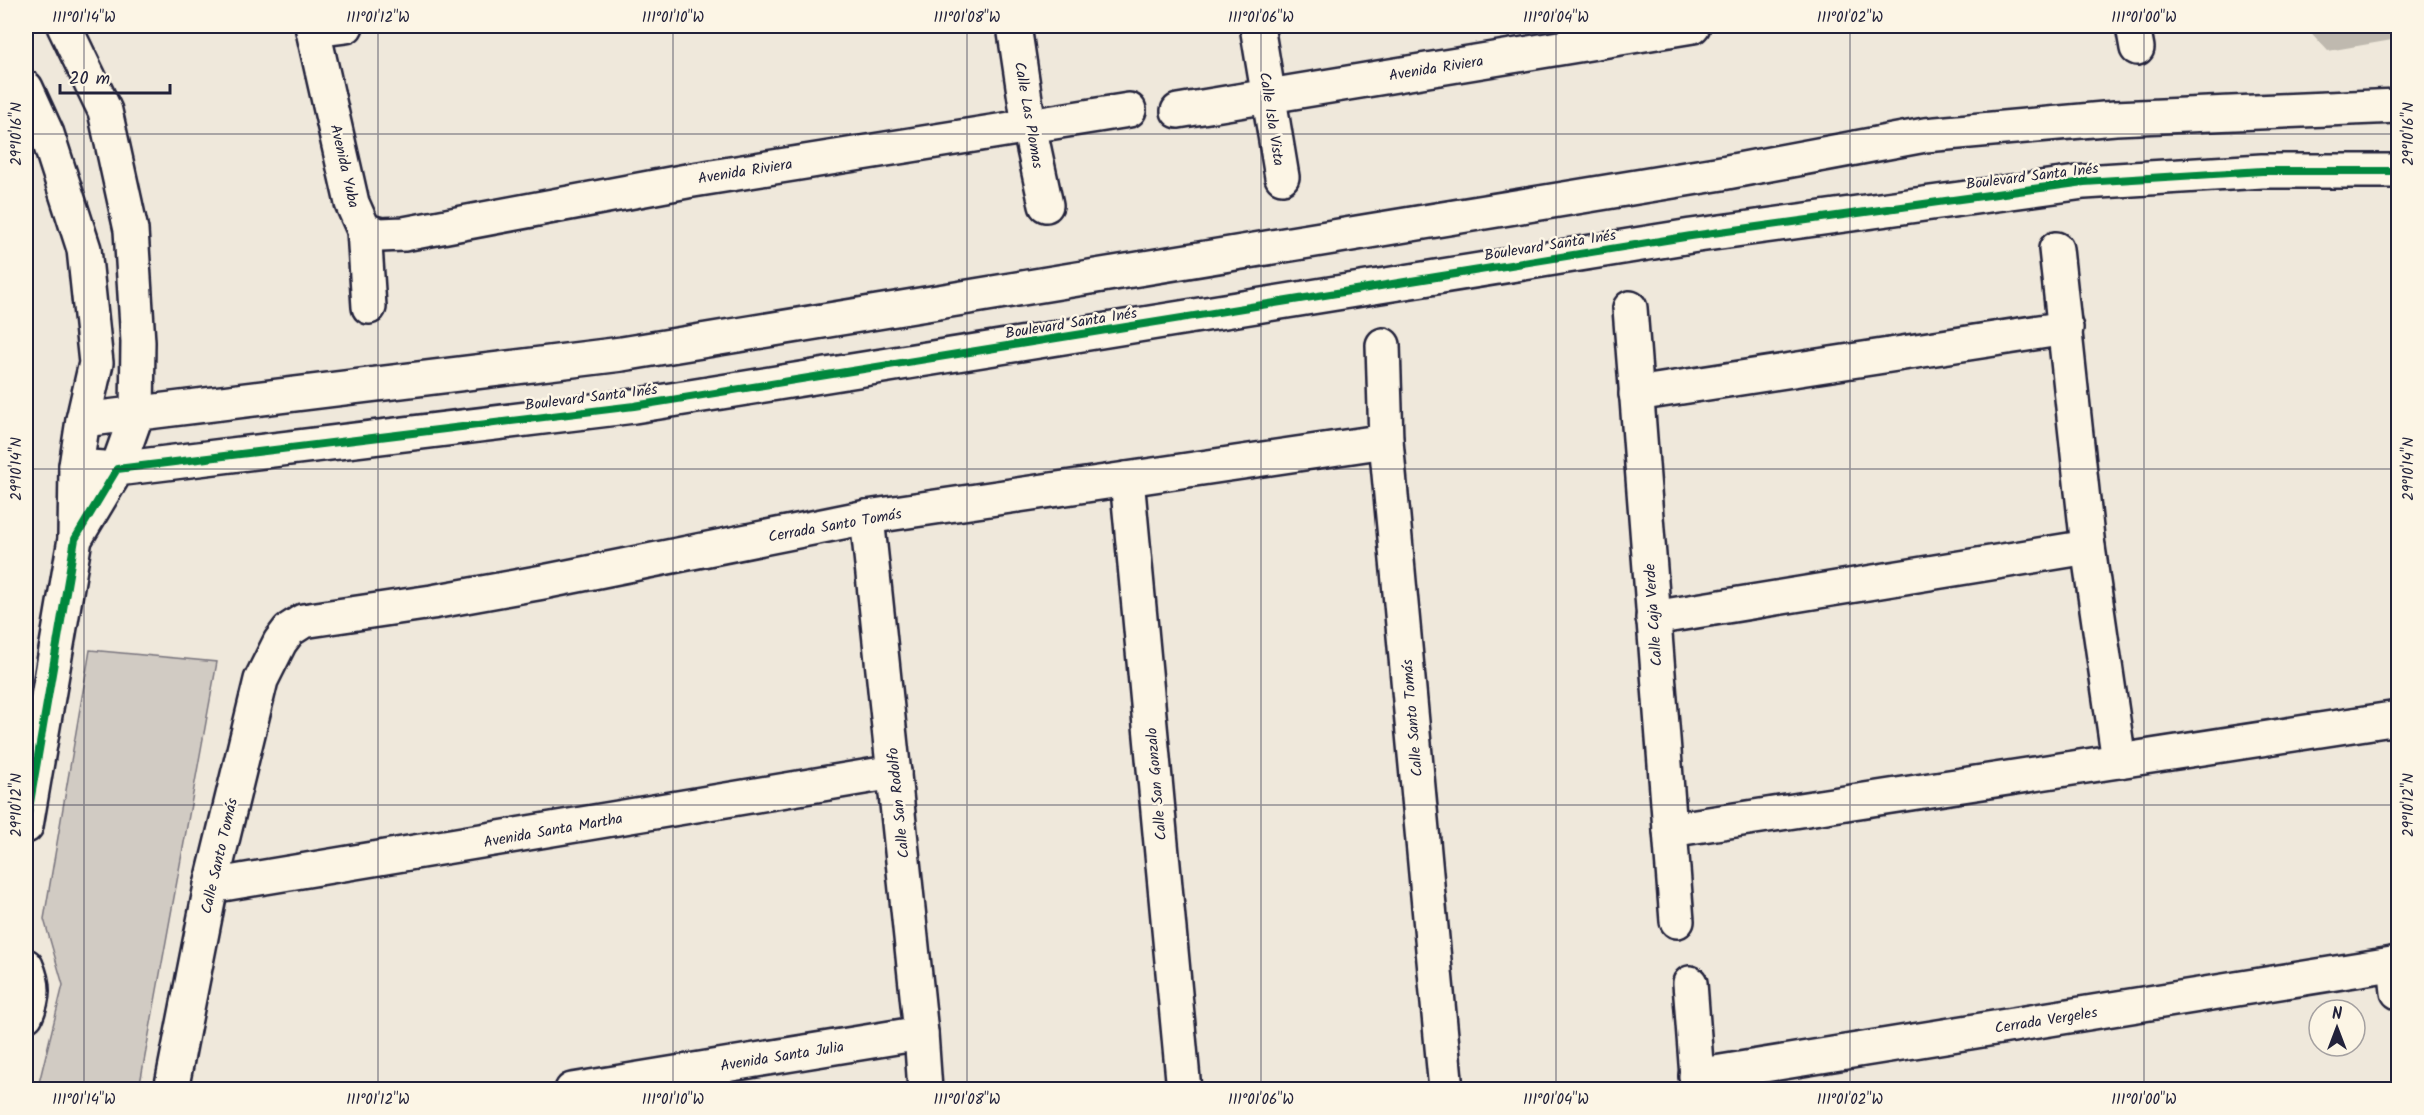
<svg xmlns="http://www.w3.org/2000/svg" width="2424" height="1115" viewBox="0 0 2424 1115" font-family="Kalam,sans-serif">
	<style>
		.green { fill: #d1cbc3; stroke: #7a767f; stroke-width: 1.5 }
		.shadow { fill: #0003 }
		.building { fill: #bcb7b3; stroke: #22223b; stroke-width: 1.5 }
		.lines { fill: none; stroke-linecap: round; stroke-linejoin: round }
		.street-casing { stroke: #22223b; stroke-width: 38 }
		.street { stroke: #fcf5e5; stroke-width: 33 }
		.cycleway-casing { stroke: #fcf5e5; stroke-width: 11 }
		.cycleway { stroke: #00873e; stroke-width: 8 }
		.ticks { fill: none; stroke: #22223b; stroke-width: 1.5; stroke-opacity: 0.45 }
		.labels { text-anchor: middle; stroke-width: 5; stroke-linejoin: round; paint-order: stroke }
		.street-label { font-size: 15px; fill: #22223b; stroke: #fcf5e5 }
		.neatline { fill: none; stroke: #22223b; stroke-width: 2 }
		.ticks-label { font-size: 15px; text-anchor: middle; fill: #22223b }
	</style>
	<rect width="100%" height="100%" fill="#efe8db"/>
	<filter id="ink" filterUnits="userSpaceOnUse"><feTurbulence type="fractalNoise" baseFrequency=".0167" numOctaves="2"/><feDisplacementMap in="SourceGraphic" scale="12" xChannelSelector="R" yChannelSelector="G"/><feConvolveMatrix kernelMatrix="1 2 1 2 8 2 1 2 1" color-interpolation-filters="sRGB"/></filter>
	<g filter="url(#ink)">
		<polygon class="green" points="90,650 217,662 139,1089 49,1090 38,1087 63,985 44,919"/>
		<polygon class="shadow" points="2305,26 2398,26 2398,39 2328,51"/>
		<polygon class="building" points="2303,26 2326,26 2304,29"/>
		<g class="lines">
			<defs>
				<g id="street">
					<polyline points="64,26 105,111 131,230 138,342 137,413 117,469 76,466"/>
					<polyline points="312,26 352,203 364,230 369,307"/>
					<polyline points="1014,26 1029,126 1046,205"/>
					<polyline points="1257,26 1282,177"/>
					<polyline points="2133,26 2137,48"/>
					<polyline points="314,30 346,26"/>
					<polyline points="26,88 47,134 84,249 96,363 83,420 76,466 75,537"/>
					<polyline points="1178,111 1693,26"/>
					<polyline points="364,230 380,235 404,234 687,181 1129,110"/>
					<polyline points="2056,249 2088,547 2119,761"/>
					<polyline points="1630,308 1677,921"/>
					<polyline points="1383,345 1386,441 1446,1090"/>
					<polyline points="1636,394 2066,328"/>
					<polyline points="83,420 622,354 1722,173 1925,135 2115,118 2398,106"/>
					<polyline points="1127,479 1184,1090"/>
					<polyline points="867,517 921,1033 925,1090"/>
					<polyline points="1653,618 2088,547"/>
					<polyline points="26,826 75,539 117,469 634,406 1691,236 2084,182 2262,171 2398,171"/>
					<polyline points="1670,830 2398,718"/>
					<polyline points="211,886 894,772"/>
					<polyline points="2395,964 2398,992"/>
					<path d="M 26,966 C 34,984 34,997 26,1015"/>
					<polyline points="1690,983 1698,1090"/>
					<polyline points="1696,1076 2398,963"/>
					<polyline points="171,1090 211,886 261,680 280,642 289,630 303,621 432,602 543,582 867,517 1386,441"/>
					<polyline points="572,1090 921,1033"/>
				</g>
			</defs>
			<use href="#street" class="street-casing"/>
			<use href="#street" class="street"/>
			<defs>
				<polyline id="cycleway" points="26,826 75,539 117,469 634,406 1691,236 2084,182 2262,171 2398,171"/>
			</defs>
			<use href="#cycleway" class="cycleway-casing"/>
			<use href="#cycleway" class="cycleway"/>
		</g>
	</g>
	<path class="ticks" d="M 84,26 L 84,1090M 378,26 L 378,1090M 673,26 L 673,1090M 967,26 L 967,1090M 1261,26 L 1261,1090M 1556,26 L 1556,1090M 1850,26 L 1850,1090M 2144,26 L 2144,1090M 26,134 L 2398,134M 26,469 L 2398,469M 26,805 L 2398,805"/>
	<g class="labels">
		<g class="street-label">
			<text transform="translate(1436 68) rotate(-9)" y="5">Avenida Riviera</text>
			<text transform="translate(1029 115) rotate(80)" y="5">Calle Las Plomas</text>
			<text transform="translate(1272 119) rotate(81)" y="5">Calle Isla Vista</text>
			<text transform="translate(345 166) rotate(77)" y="5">Avenida Yuba</text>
			<text transform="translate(745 171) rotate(-9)" y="5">Avenida Riviera</text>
			<text transform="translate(2032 176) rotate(-7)" y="5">Boulevard Santa Inés</text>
			<text transform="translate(1550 245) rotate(-9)" y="5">Boulevard Santa Inés</text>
			<text transform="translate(1071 323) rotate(-9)" y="5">Boulevard Santa Inés</text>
			<text transform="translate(591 397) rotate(-7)" y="5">Boulevard Santa Inés</text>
			<text transform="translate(835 525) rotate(-10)" y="5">Cerrada Santo Tomás</text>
			<text transform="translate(1653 615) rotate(-94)" y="5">Calle Caja Verde</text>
			<text transform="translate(1412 718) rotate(-95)" y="5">Calle Santo Tomás</text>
			<text transform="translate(1156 784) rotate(-95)" y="5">Calle San Gonzalo</text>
			<text transform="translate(898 803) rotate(-96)" y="5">Calle San Rodolfo</text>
			<text transform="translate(553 830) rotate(-10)" y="5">Avenida Santa Martha</text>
			<text transform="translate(219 856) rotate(-77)" y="5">Calle Santo Tomás</text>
			<text transform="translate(2046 1020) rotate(-9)" y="5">Cerrada Vergeles</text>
			<text transform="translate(782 1056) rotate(-9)" y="5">Avenida Santa Julia</text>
		</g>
	</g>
	<rect width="2424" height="1115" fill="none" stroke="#fcf5e5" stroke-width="66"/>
	<g transform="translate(2337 1028)"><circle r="28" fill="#fcf5e5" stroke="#a5a1a1" stroke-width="1.5"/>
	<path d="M0-4.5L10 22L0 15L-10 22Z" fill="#22223b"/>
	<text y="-9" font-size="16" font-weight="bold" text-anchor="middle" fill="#22223b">N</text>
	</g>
	<path d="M60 84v9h110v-9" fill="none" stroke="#22223b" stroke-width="3"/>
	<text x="69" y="84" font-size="18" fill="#22223b" stroke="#fcf5e5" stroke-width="4.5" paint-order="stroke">20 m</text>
	<rect x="33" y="33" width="2358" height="1049" class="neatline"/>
	<g class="ticks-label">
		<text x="84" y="22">111°01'14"W</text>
		<text x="378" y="22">111°01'12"W</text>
		<text x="673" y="22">111°01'10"W</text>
		<text x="967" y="22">111°01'08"W</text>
		<text x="1261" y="22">111°01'06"W</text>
		<text x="1556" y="22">111°01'04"W</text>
		<text x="1850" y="22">111°01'02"W</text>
		<text x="2144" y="22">111°01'00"W</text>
		<text transform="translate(16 134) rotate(-90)" y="5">29°10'16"N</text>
		<text transform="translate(2408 134) rotate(-90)" y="5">29°10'16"N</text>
		<text transform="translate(16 469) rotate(-90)" y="5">29°10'14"N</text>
		<text transform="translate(2408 469) rotate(-90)" y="5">29°10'14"N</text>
		<text transform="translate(16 805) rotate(-90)" y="5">29°10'12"N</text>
		<text transform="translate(2408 805) rotate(-90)" y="5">29°10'12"N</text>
		<text x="84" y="1104">111°01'14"W</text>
		<text x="378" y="1104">111°01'12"W</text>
		<text x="673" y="1104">111°01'10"W</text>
		<text x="967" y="1104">111°01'08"W</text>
		<text x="1261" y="1104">111°01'06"W</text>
		<text x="1556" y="1104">111°01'04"W</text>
		<text x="1850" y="1104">111°01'02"W</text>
		<text x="2144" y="1104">111°01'00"W</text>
	</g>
</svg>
